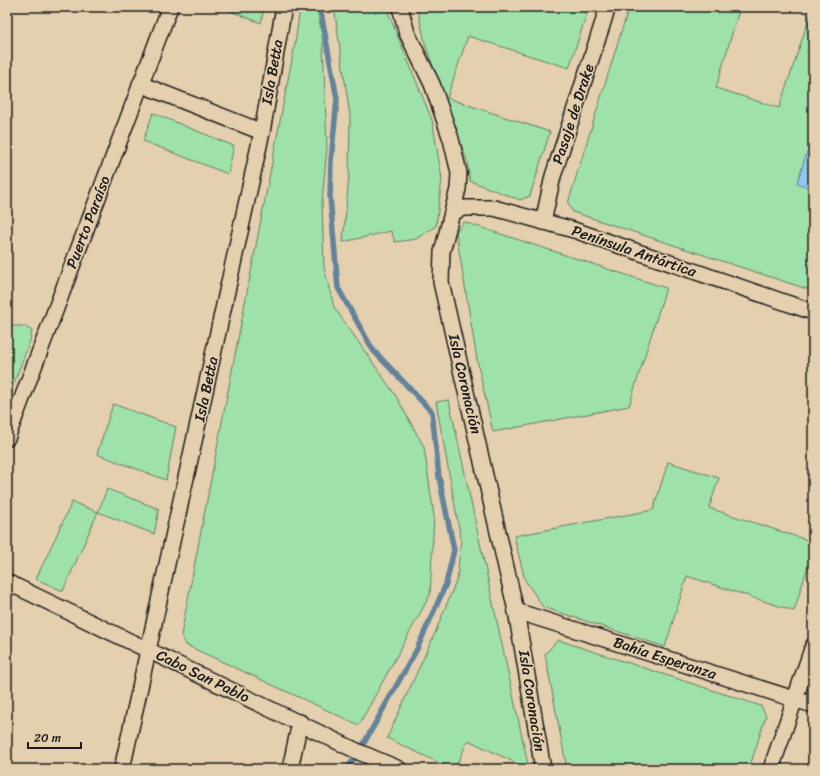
<svg xmlns="http://www.w3.org/2000/svg" width="820" height="776" viewBox="0 0 820 776" font-family="Sriracha,sans-serif">
	<style>
		.green { fill: #9fe1ab; stroke: #5e7e64 }
		.water { fill: #91c8ef; stroke: #62839b }
		.lines { fill: none; stroke-linecap: round; stroke-linejoin: round }
		.stream { stroke: #62839b; stroke-width: 5.5 }
		.minor-casing { stroke: #1c1c1c; stroke-width: 18 }
		.minor { stroke: #e4cfae; stroke-width: 15 }
		.labels { text-anchor: middle; stroke-width: 3; stroke-linejoin: round; paint-order: stroke }
		.street-label { font-size: 15px; fill: #1c1c1c; stroke: #e4cfae }
	</style>
	<rect width="100%" height="100%" fill="#e4cfae"/>
	<filter id="ink" filterUnits="userSpaceOnUse"><feTurbulence type="fractalNoise" baseFrequency=".025" numOctaves="2"/><feDisplacementMap in="SourceGraphic" scale="8" xChannelSelector="R" yChannelSelector="G"/><feConvolveMatrix kernelMatrix="1 2 1 2 8 2 1 2 1" color-interpolation-filters="sRGB"/></filter>
	<g filter="url(#ink)">
		<g class="green">
			<polygon points="220,7 264,7 261,23"/>
			<polygon points="300,7 317,7 323,42 327,147 322,202 324,267 334,307 396,396 424,447 434,516 430,595 359,725 186,645 181,635 296,38"/>
			<polygon points="334,7 386,7 432,120 442,179 436,226 416,239 395,242 391,231 343,242 349,176 350,116"/>
			<polygon points="417,7 589,7 569,68 468,36 447,98 550,132 530,196 520,200 470,181 467,161 426,47"/>
			<polygon points="629,7 740,7 716,88 779,108 813,7 813,291 573,212 568,203"/>
			<polygon points="153,113 234,146 228,174 143,141"/>
			<polygon points="464,222 666,288 629,406 493,432 477,360 456,232"/>
			<polygon points="7,326 24,326 32,331 30,341 7,401"/>
			<polygon points="449,400 529,769 519,769 520,765 468,740 455,769 452,769 387,738 435,633 457,579 461,539 436,402"/>
			<polygon points="113,404 176,427 166,480 97,454"/>
			<polygon points="668,462 719,478 709,508 813,542 813,550 794,611 687,576 665,647 543,607 525,580 514,536 653,510"/>
			<polygon points="107,489 159,509 154,534 98,512 63,591 36,579 72,502 98,512"/>
			<polygon points="558,640 761,706 766,716 749,769 567,769 545,654"/>
		</g>
		<polygon class="water" points="807,152 813,154 813,178 810,188 797,183"/>
		<g class="lines">
			<polyline class="stream" points="320,7 337,99 331,161 330,197 338,288 373,350 432,412 439,477 454,550 446,584 417,649 359,752 347,769"/>
			<defs>
				<g id="minor">
					<polyline points="400,7 407,33 432,84 451,139 459,173 458,189 442,252 441,282 516,611 543,769"/>
					<polyline points="140,84 262,132"/>
					<polyline points="452,213 463,208 494,208 574,230 813,312"/>
					<polyline points="543,222 553,176 608,7"/>
					<polyline points="7,438 170,7"/>
					<polyline points="7,582 359,752 399,769"/>
					<polyline points="516,611 813,705"/>
					<polyline points="122,769 262,132 284,7"/>
					<polyline points="290,769 300,722"/>
					<polyline points="771,769 813,646"/>
				</g>
			</defs>
			<use href="#minor" class="minor-casing"/>
			<use href="#minor" class="minor"/>
		</g>
	</g>
	<g class="labels">
		<g class="street-label">
			<text transform="translate(272 72) rotate(-80)" y="5">Isla Betta</text>
			<text transform="translate(573 114) rotate(-72)" y="5">Pasaje de Drake</text>
			<text transform="translate(88 222) rotate(-69)" y="5">Puerto Paraíso</text>
			<text transform="translate(634 251) rotate(19)" y="5">Península Antártica</text>
			<text transform="translate(465 384) rotate(77)" y="5">Isla Coronación</text>
			<text transform="translate(206 389) rotate(-78)" y="5">Isla Betta</text>
			<text transform="translate(665 658) rotate(18)" y="5">Bahía Esperanza</text>
			<text transform="translate(203 676) rotate(26)" y="5">Cabo San Pablo</text>
			<text transform="translate(532 701) rotate(81)" y="5">Isla Coronación</text>
		</g>
	</g>
	<rect width="820" height="776" fill="none" stroke="#e4cfae" stroke-width="24"/>
	<rect x="12" y="12" width="796" height="752" fill="none" stroke="#1c1c1c" stroke-width="1.5" filter="url(#ink)"/>
	<path d="M28 742v6h53v-6" fill="none" stroke="#1c1c1c" stroke-width="2"/>
	<text x="34" y="742" font-size="12" fill="#1c1c1c" stroke="#e4cfae" stroke-width="3" paint-order="stroke">20 m</text>
</svg>
